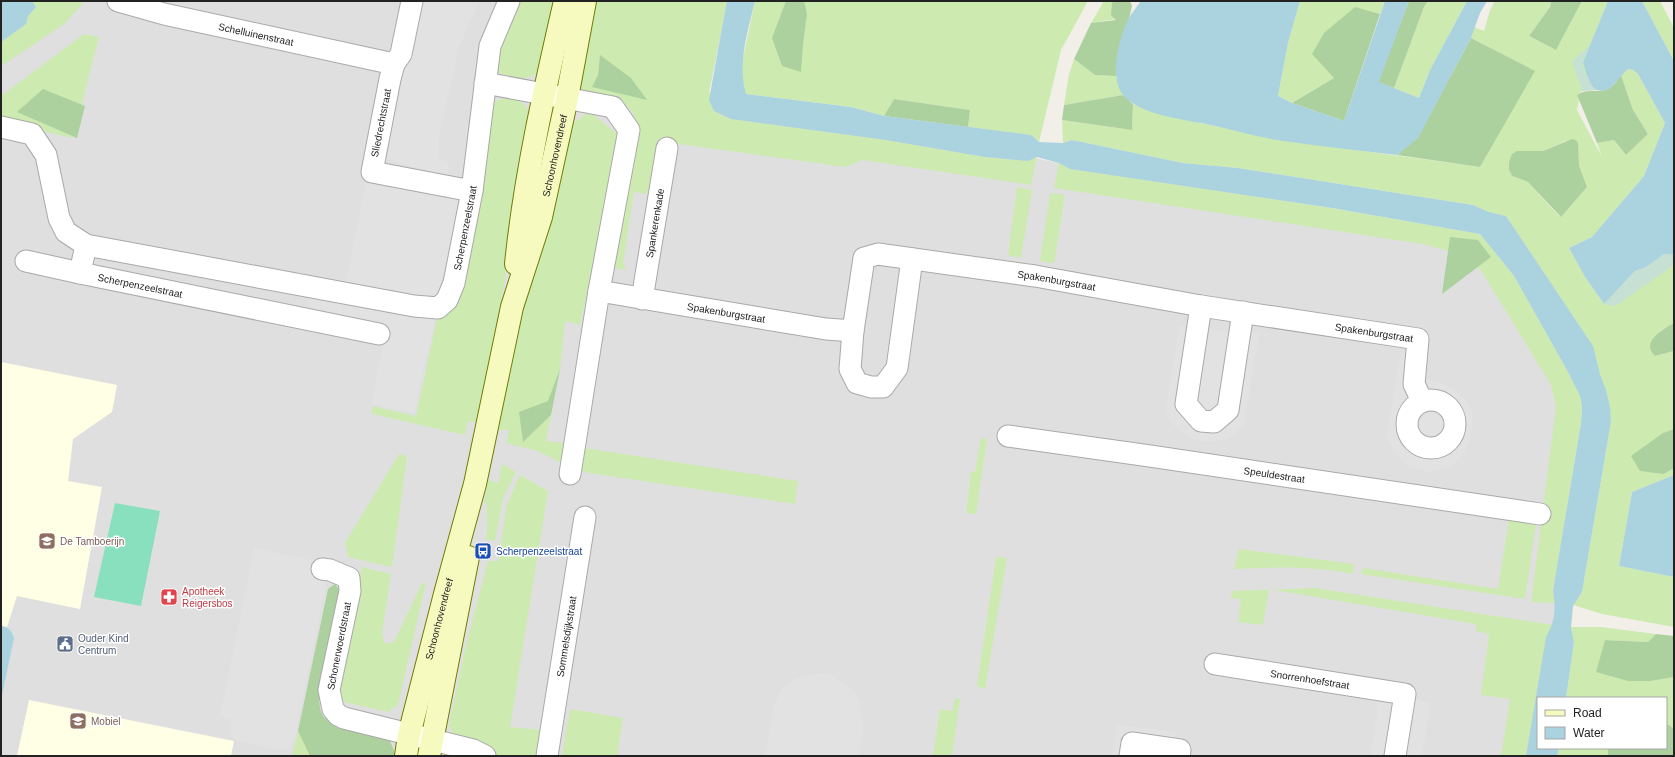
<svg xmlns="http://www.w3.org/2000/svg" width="1675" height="757" font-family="Helvetica,sans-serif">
<rect width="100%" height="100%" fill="#f2efe9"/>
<polygon fill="#e0dfdf" points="1,1 729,1 709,92 1059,163 1480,234 1568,372 1580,396 1553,625 1538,698 1530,756 1,756"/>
<g fill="#ffffe5">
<polygon points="1,362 117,385 112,412 73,439 68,481 102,487 80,609 17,596 7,627 1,626"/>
<polygon points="29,700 234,741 231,756 17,756"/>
</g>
<g fill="#cdebb0" fill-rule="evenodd">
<polygon points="32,1 85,1 64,24 1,66 1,42 26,24 28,16 36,7"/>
<path d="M515,1H558L542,72C518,82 517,81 493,70Z"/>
<polygon points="590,1 727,1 709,92 721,115 731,119 886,140 985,157 1028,161 1037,157 1031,185 863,160 845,167 657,141 649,194 634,192 623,263 626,270 610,267 638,127 633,113 625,104 588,99 576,81"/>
<polygon points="755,1 1088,1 1061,50 1039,142 1030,135 968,127 970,110 894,99 884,116 851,107 746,94 742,79 742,63"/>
<polygon points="1104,1 1114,1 1112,3 1116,19 1091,23"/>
<polygon points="1300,1 1385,1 1380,14 1355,8 1334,78 1292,103 1278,96 1288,43"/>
<polygon points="1428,1 1467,1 1430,70 1419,98 1394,88 1424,7"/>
<path d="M1495,1H1551L1550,7L1529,36L1556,50L1582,1H1608L1583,62L1590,84L1577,95L1579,100L1577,110L1602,157L1597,143L1614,140L1626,155L1648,134L1633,110L1621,75L1628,69L1633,70L1638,74L1665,123L1644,176L1592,237L1569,248L1585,277L1604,304L1674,255V323L1660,331L1655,356L1674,351V429L1663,433L1664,474L1674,468V475L1632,492L1619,566L1674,577V627L1602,614L1573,605L1582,592L1611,422C1610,405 1606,390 1600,374L1506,216L1489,212L1473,205L1238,168L1183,163L1072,140L1063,143L1062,120L1132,130L1133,104L1168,116L1276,139L1480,167L1534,71L1471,38L1474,27L1484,31L1490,10ZM1566,141L1578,143V166L1587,187L1560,217L1528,182L1512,176L1509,170V162L1517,151H1543Z"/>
<polygon points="1642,1 1660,1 1674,28 1674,61"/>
<polygon points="84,34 99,37 73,138 1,122 1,96"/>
<polygon points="1074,59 1095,75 1116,76 1123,95 1064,105 1069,74"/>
<polygon points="511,97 524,104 534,119 479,423 468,421 465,435 372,414 372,406 416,416 438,313 487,116 495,101"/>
<polygon points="589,111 621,137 580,325 565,321 560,369 546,441 572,444 569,467 538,451 506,443 509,430 498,430 513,355 567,129"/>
<polygon points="1059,163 1070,169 1332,208 1480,234 1514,276 1568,372 1580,396 1582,406 1581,423 1553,590 1555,603 1531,602 1556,407 1551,385 1482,272 1468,258 1448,251 1423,244 1054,188"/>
<polygon points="1017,187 1032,190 1021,258 1008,255"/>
<polygon points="1050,193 1065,195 1054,263 1040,261"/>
<polygon points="981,438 987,439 976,514 966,513 971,471 975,472"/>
<polygon points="578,447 798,481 795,504 589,473 574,469"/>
<polygon points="399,454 407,456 392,567 348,557 345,543"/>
<polygon points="502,464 516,472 503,498 495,541 485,539 487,531 487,504 484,502 488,480 498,483"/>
<polygon points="520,475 548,491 510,727 541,730 540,756 497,756 487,746 456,738 449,726 466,645 488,561 498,561 507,504"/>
<polygon points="1509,519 1536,524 1525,599 1361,574 1363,568 1498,589"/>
<path d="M1239,549L1354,564L1353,574C1313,566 1274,567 1234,569Z"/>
<polygon points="996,557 1007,558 985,689 977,686"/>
<polygon points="362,567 391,574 382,633 385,644 394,642 422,583 426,583 398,705 388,712 340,701 336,687"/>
<polygon points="1315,588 1553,625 1546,637 1526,756 1501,756 1510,699 1481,695 1489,634 1476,631 1476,624 1269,589 1263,625 1238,622 1241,599 1231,598 1232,591"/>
<polygon points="1571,627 1601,627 1656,634 1648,642 1605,640 1651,681 1674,677 1674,729 1669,725 1666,724 1666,698 1566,698 1574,642"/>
<polygon points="955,698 960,699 952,756 933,756 940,709 952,711"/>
<polygon points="570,709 623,718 617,756 562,756"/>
<polygon points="298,731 310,756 292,756"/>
<polygon points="1559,748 1608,748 1608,756 1557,756"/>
</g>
<g fill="#add19e">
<polygon points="786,1 804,1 807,14 803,44 801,72 782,66 772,38"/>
<polygon points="1114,1 1130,1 1132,6 1116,76 1095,75 1074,59 1091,23 1116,20 1111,15 1112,3"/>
<polygon points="1409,1 1428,1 1424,7 1394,88 1378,82"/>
<polygon points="1551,1 1582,1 1556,50 1529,36 1550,7"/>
<polygon points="1355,7 1380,14 1344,121 1292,103 1334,78 1312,54 1324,33"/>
<polygon points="1471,38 1535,71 1480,167 1397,155 1418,137"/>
<polygon points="600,55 631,78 647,100 592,87 598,75"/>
<path d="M1621,75L1633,110L1648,134L1626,155L1614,140L1597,143L1577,95C1587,87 1601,95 1611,87C1615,84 1618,79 1621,75Z"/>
<polygon points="43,89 85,106 77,138 17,112"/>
<polygon points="1123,95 1133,104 1132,130 1062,120 1064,105"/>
<polygon points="894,99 970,110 968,127 884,116"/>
<polygon points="1572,139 1576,140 1578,143 1579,166 1587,187 1561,217 1528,182 1512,176 1509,170 1509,162 1512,154 1517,151 1543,151"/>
<polygon points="1450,237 1478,240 1491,257 1442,294"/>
<path d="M1674,323V351L1655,356C1640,342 1663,329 1674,323Z"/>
<polygon points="560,369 551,415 523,442 519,412 548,401"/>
<polygon points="1674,429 1674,468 1664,474 1640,471 1631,456 1663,433"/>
<path d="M335,584L340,591L320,685C319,694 318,707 323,716C330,726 376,734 389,738L396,756H310L298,731L328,589Z"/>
<polygon points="1656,634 1674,636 1674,677 1651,681 1628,681 1596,672 1605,640 1648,642"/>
<polygon points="1666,724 1669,725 1674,729 1674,756 1608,756 1608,748 1666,748"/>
</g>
<g fill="#c6e0d4">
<path d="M1589,46C1588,50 1584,57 1583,61C1582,73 1591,87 1601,90L1582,91L1572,61Z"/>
<polygon points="1664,254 1674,255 1674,265 1615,306 1604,304 1635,271"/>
</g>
<polygon fill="#88e0be" points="115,503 160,511 141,606 94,597"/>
<g fill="#e2e2e2">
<polygon points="423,1 479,1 459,48 439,138 439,158 449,163 447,176 386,159 399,81 416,40"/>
<polygon points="366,181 460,194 457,236 448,281 436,299 346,283"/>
<polygon points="310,293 435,319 414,413 371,404 387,327 306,313"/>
<polygon points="1179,326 1259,334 1244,424 1229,439 1203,442 1188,437 1170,422 1166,410"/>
<polygon points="1401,352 1426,358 1423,378 1443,384 1458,393 1467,401 1473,414 1471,436 1463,456 1450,467 1428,472 1407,466 1393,450 1386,436"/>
<polygon points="254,548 330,564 294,741 289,748 281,750 237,741 232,737 230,732 232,720 220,717"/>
<polygon points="818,673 831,674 851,688 859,699 863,727 859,756 765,756 773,706 782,689 794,679"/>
<polygon points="1380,696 1431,702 1422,756 1370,756"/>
<polygon points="1117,725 1176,732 1172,756 1112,756"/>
</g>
<g fill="#aad3df">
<polygon points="1,1 32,1 36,7 28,16 26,24 1,42"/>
<path d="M727,1H755C748,31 737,64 746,94L851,107L884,116L1031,135L1039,142L1063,143L1072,140L1183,163L1238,168L1473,205L1489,212L1506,216L1593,346L1600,374L1606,390L1610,407L1611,422L1582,592L1573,606L1571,627L1574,642L1566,698H1538V748H1559L1557,756H1526L1546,637C1555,621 1556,609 1553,591L1581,423L1582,406L1580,396L1568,372L1514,276L1480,234L1332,208L1070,169L1059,163L1037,157L1028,161L985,157L886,140L731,119L714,111L709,100Z"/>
<path d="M1141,1H1300L1288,43L1278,96L1292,103L1344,121L1385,1H1409L1379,82L1419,98L1430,70L1467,1H1487L1480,13L1471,38L1418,138L1397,155C1357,150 1317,146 1277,140C1253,136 1230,129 1206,124C1181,119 1142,115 1124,96C1108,79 1119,37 1129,18C1132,12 1137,7 1141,1Z"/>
<path d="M1608,1H1642L1674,61V255L1664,254L1646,267L1635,271L1604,304L1585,277L1569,248L1592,237L1644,176L1665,123L1638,74L1633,70L1628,69C1622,74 1616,83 1610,88C1592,99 1586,74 1583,62Z"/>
<polygon points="1674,475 1674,577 1619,566 1632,492"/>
<path d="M1,626C9,627 11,630 14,638L1,700Z"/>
</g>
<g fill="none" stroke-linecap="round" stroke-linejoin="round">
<g stroke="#a9a9a9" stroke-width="23">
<g id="street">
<path id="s1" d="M118,1L164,14L394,64"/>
<polyline points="412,1 401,54 394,64 390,79 372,172 472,191"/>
<path id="s2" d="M485,83L613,107L629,130L599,291L826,329L853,331L864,258L878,254L1035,276L1201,306L1418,339L1414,384L1422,401"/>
<path id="s3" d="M1,127L32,134L46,155L59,218L66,232L86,245L414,306L438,308L447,300L454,283L472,191L490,46L509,1"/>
<path id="s4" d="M86,245L80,273L379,334"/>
<polyline points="26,261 80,273"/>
<path id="s5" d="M642,299L667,148"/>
<polyline points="1201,306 1186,404 1201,421 1214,422 1228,410 1243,312"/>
<polyline points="853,331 850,369 857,383 871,387 883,387 897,368 912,259"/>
<circle cx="1431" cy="424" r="24"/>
<path id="s6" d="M1008,436L1150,456L1540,514"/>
<polyline points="570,474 599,291"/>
<polyline points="322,569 330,570 349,578 350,591 329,690 333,709 338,715 344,718 473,750 485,756"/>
<path id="s7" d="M1215,664L1405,694L1395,756"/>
<path id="s8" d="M547,756L585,517"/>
<polyline points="1130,756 1132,743 1180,750 1179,756"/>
</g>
</g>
<g stroke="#707d05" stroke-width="24">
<g id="secondary">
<path d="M516,264C525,175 545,88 565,1"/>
<path id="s9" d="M406,756L409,735L445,594L475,484L512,307L541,217L567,98L585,1"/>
<polyline points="429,756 468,557"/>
</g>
</g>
<use href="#street" stroke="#fff" stroke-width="21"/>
<use href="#secondary" stroke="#f7fabf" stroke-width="22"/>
</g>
<defs>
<g id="school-square" transform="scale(0.9)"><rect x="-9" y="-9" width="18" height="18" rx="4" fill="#8d6e63" stroke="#fff"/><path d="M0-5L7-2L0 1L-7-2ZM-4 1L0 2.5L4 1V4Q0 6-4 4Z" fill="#fff"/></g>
<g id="bus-square" transform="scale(0.9)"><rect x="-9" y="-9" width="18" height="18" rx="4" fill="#1a4fb4" stroke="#fff"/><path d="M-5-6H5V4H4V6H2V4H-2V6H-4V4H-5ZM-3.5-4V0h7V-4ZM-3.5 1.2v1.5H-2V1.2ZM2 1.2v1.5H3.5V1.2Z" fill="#fff"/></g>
<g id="pharmacy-square" transform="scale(0.9)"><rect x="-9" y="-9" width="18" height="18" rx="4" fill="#e0444e" stroke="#fff"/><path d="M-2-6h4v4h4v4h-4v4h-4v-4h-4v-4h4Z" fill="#fff"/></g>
<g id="civic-square" transform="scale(0.9)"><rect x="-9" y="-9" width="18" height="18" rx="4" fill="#5c6f8a" stroke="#fff"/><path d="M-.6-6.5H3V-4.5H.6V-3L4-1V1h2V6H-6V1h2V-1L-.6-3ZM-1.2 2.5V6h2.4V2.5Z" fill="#fff"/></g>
</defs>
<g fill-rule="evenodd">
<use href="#school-square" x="47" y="541"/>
<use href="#bus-square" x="483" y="551"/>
<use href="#pharmacy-square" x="169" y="597"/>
<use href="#civic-square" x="65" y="644"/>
<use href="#school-square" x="78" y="721"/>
</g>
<g text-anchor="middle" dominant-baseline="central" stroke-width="3" stroke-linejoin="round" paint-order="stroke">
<g font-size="10" fill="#222" stroke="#fff">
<text stroke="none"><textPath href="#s1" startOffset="142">Schelluinenstraat</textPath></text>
<text transform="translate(381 123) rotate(-79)">Sliedrechtstraat</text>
<text stroke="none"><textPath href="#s9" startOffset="619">Schoonhovendreef</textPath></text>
<text stroke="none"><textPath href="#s5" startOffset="77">Spankerenkade</textPath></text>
<text stroke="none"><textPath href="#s3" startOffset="605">Scherpenzeelstraat</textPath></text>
<text stroke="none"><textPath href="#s2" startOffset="848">Spakenburgstraat</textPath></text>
<text stroke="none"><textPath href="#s4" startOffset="90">Scherpenzeelstraat</textPath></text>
<text stroke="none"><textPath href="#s2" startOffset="451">Spakenburgstraat</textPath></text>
<text stroke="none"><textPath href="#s2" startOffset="1170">Spakenburgstraat</textPath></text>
<text stroke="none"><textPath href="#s6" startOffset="269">Speuldestraat</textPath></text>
<text stroke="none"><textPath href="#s9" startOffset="141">Schoonhovendreef</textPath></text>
<text stroke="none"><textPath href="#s8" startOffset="121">Sommelsdijkstraat</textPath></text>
<text transform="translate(339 646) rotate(-79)">Schonerwoerdstraat</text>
<text stroke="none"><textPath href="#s7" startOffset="96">Snorrenhoefstraat</textPath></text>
</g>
<g font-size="10" fill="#785e54" stroke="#fff" text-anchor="start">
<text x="60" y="541">De Tamboerijn</text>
<text x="91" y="721">Mobiel</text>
</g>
<g font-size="10" fill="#164399" stroke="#fff" text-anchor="start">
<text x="496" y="551">Scherpenzeelstraat</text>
</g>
<g font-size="10" fill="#be3a42" stroke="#fff" text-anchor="start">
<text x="182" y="591">Apotheek<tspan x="182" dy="12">Reigersbos</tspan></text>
</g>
<g font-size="10" fill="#4e5e75" stroke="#fff" text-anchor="start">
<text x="78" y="638">Ouder Kind<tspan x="78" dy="12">Centrum</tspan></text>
</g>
</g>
<rect width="1675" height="757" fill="none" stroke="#222222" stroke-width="4"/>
<rect x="1537" y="697" width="130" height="52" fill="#ffffff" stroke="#a7a7a7"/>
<rect x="1545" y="710" width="20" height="6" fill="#f7fabf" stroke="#a7a7a7"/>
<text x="1573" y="717" font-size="12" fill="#222222">Road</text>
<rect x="1545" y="727" width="20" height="12" fill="#aad3df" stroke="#a7a7a7"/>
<text x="1573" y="737" font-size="12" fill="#222222">Water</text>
</svg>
